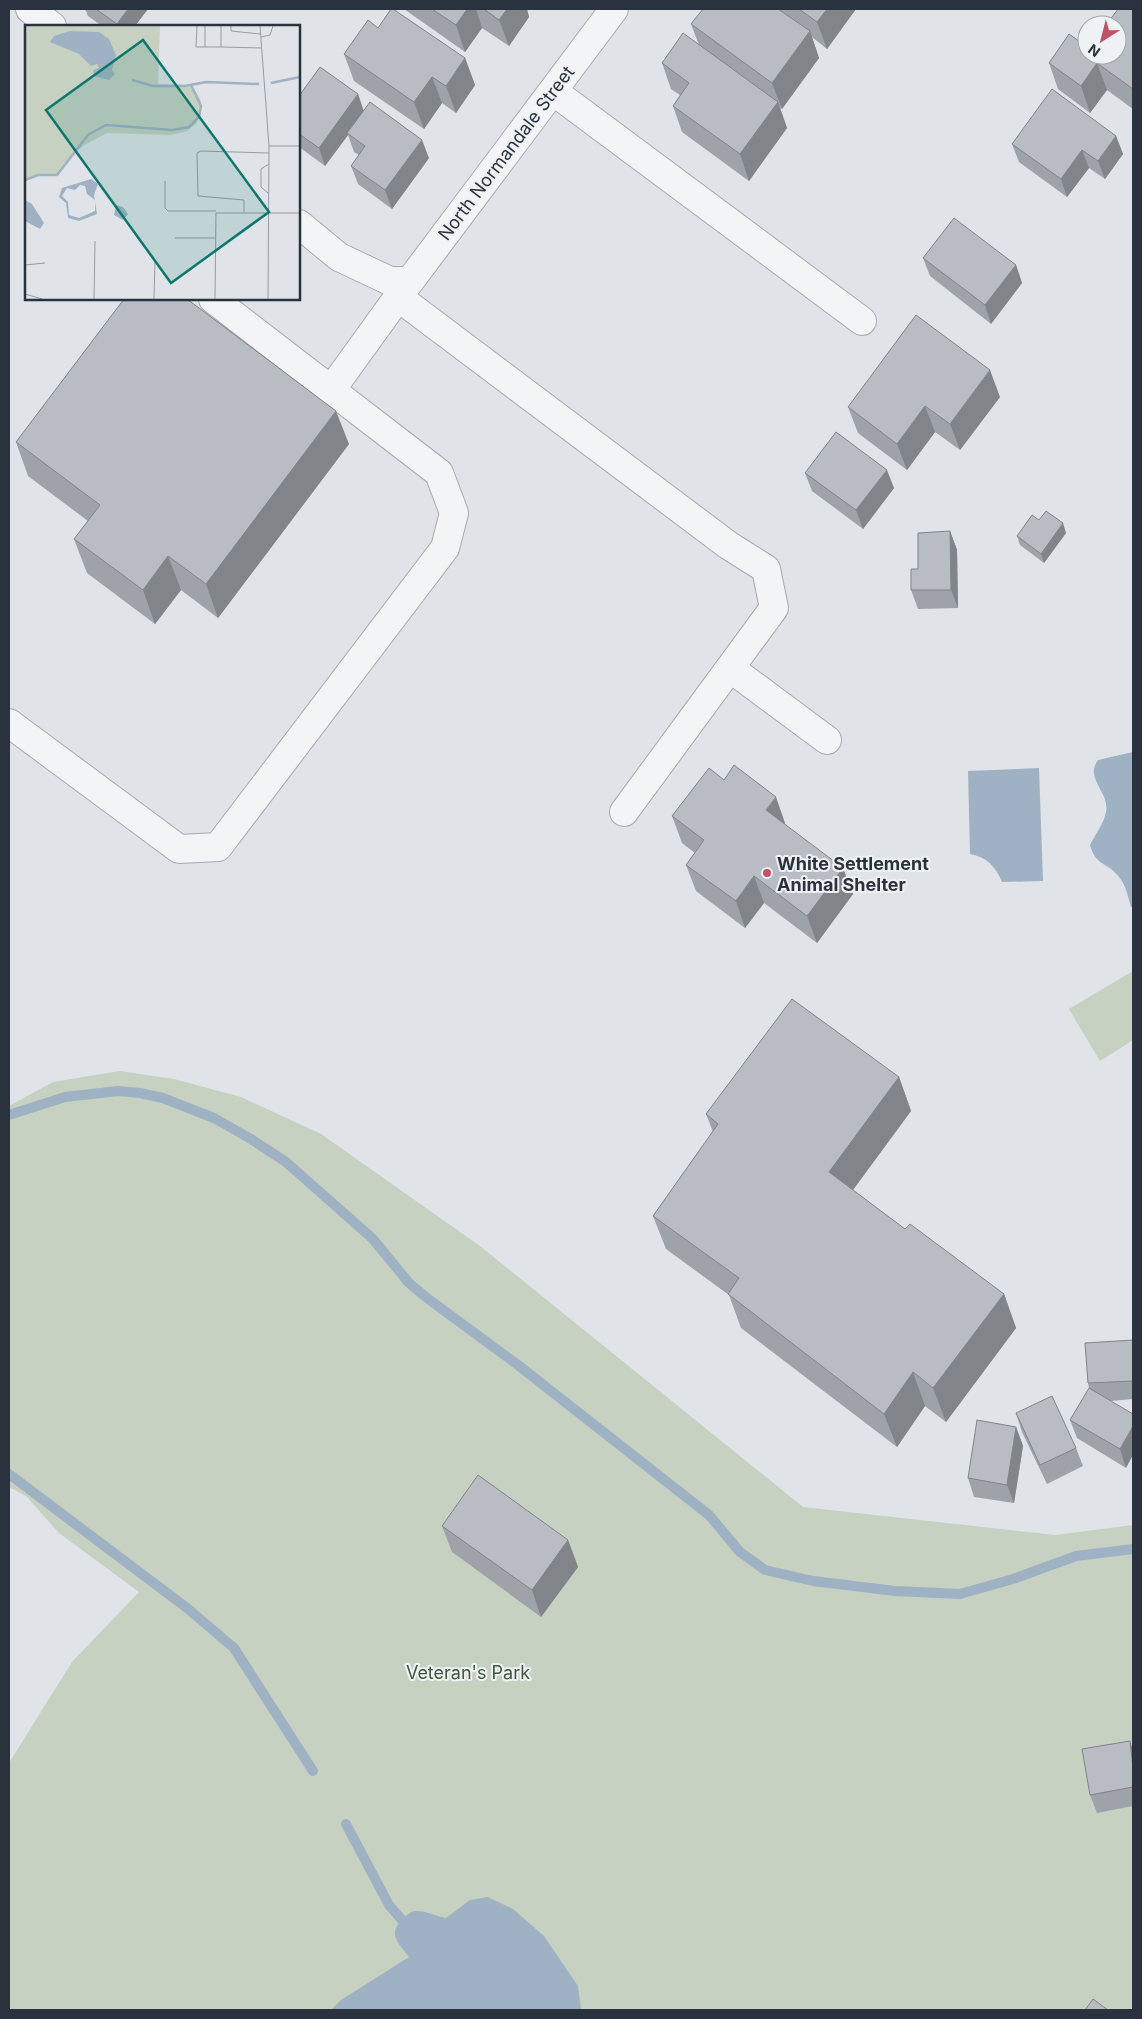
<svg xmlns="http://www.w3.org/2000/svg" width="1142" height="2019" font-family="Inter,sans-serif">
<rect width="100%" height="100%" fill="#e0e3e8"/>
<g fill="#c6d1c2">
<polygon points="1133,971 1133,1040 1100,1061 1069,1009"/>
<polygon points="120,1071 174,1079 241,1097 321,1134 480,1246 803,1507 1055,1535 1133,1525 1133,2010 9,2010 9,1763 72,1662 139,1592 59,1533 26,1496 9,1487 9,1106 53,1082"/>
</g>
<g fill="#9fb2c4">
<path d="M1133,752V907H1131C1128,897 1126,885 1119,877C1107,861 1096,867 1090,845C1095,835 1104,823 1106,812C1110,792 1084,779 1098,760Z"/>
<path d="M1039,768L1043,881L1002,882C995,866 987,857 970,854L968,771Z"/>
<path d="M488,1897L513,1909L544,1936L578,1986L581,2010H331L341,2000L409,1957C399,1943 387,1935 402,1920C406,1916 409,1912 415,1911C424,1910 436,1916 446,1918L470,1900Z"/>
</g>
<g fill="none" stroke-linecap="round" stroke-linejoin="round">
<g stroke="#9fb2c4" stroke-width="10">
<polyline points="9,1115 65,1097 118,1091 140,1093 163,1098 214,1118 251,1139 286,1162 373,1239 409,1283 427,1298 518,1365 709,1515 740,1552 765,1570 813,1581 895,1591 960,1594 1013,1579 1076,1556 1133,1549"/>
<polyline points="9,1474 187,1608 234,1648 313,1771"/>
<polyline points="346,1824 389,1905 402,1920"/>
</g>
<g stroke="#a6aab1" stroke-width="30">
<g id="minor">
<polyline points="30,9 52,26"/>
<polyline points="553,91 862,321"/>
<polyline points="299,224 339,257 390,281 410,281 614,9"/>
<polyline points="398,297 728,545 766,569 774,608 624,812"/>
<polyline points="331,390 409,282"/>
<polyline points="730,668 827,740"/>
<polyline points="9,723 179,849 218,847 445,548 454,513 439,473 213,299"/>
</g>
</g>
<use href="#minor" stroke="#f2f4f6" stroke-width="28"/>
</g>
<g fill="#9ea3a9">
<polygon points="85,9 148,9 135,26 102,26 88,16"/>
<polygon points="404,9 527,9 529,17 509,46 482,28 465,52"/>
<polygon points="703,9 856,9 827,49 812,37 819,58 782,109 780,108 787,128 749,181 682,132 673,106 680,95 671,89 662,63 699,45 691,24"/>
<polygon points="1133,9 1133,109 1107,90 1090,113 1058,89 1049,63 1087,55"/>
<polygon points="378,28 465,58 475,85 456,113 442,103 424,129 354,81 344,54"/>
<polygon points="358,94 364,111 429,158 392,209 358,184 351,166 359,155 354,152 348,135 325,166 299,147 299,96"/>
<polygon points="1116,136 1123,154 1105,179 1089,168 1067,197 1019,162 1012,144"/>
<polygon points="923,258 1016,265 1022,283 991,324 930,276"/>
<polygon points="1000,397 960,450 935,432 907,470 858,433 848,407"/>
<polygon points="16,442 349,444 218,618 181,590 155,624 87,573 74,539 88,521 28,476"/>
<polygon points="805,473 894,488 863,529 812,491"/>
<polygon points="1039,520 1066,533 1044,563 1020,545 1017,536"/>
<polygon points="950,531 957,550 958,608 918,609 911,590 918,569"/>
<polygon points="724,780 785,823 785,824 853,894 817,943 764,903 745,928 696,891 686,865 695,853 682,843 672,816"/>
<polygon points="899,1077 911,1111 853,1190 905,1229 1004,1294 1016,1328 946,1422 925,1406 897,1447 741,1328 729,1295 666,1249 653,1216 713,1132 706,1114"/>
<polygon points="1133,1340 1133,1399 1111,1401 1126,1468 1077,1438 1070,1420 1089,1388 1088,1383"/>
<polygon points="1016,1413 1076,1448 1083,1466 1047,1484 1022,1432"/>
<polygon points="1016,1427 1023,1446 1014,1503 974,1497 968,1478"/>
<polygon points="442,1526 568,1540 578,1567 541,1617 452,1552"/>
<polygon points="1130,1741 1133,1751 1133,1806 1097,1813 1090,1795"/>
</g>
<g fill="#818489">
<polygon points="128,9 148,9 135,26 118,26 117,24"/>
<polygon points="467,9 476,9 482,28 465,52 456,25"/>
<polygon points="507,9 527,9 529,17 509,46 499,20"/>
<polygon points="827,9 856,9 827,49 817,22"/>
<polygon points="810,31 819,58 782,109 772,83"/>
<polygon points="465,58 475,85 456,113 446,86"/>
<polygon points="1097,63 1107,90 1090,113 1081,86"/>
<polygon points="432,77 442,103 424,129 414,102"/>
<polygon points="358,94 364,113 347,133 348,135 325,166 319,148"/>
<polygon points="778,102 787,128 749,181 740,154"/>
<polygon points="1116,136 1123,154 1105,179 1098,161"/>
<polygon points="422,140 429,158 392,209 385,190"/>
<polygon points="1082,150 1089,168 1067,197 1061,179"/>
<polygon points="1016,265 1022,283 991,324 985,305"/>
<polygon points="990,370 1000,397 960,450 950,424"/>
<polygon points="925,406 935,432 907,470 897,444"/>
<polygon points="336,411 349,444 218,618 206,584"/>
<polygon points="887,470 894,488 863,529 856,510"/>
<polygon points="1063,523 1066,533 1044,563 1041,554"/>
<polygon points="950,531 957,550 958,608 951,590"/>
<polygon points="168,556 181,590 155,624 143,590"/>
<polygon points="776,797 785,823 776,837 766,810"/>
<polygon points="843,868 853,894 817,943 807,916"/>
<polygon points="754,876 764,903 745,928 736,901"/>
<polygon points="899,1077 911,1111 841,1206 829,1172"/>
<polygon points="1004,1294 1016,1328 946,1422 933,1388"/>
<polygon points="913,1372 925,1406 897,1447 884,1414"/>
<polygon points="1133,1426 1133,1455 1126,1468 1120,1449"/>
<polygon points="1016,1427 1023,1446 1014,1503 1007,1485"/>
<polygon points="568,1540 578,1567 541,1617 532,1590"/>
<polygon points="1130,1741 1133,1751 1133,1768"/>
</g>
<g fill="#b8bdc4" stroke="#818489">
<polygon points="96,9 128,9 117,24"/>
<polygon points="391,9 393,9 465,58 446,86 432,77 414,102 344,54 368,20 378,28"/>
<polygon points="432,9 467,9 456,25"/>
<polygon points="484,9 507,9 499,20"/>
<polygon points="703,9 778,9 810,31 772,83 691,24"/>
<polygon points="799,9 827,9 817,22"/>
<polygon points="1118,9 1133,9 1133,89 1097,63 1081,86 1049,63 1069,34 1087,47 1087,55 1117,55 1117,25 1106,25"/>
<polygon points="683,33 778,102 740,154 673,106 689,83 662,63"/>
<polygon points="320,67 358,94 319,148 299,134 299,96"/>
<polygon points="1052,89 1116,136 1098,161 1082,150 1061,179 1012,144"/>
<polygon points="370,102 422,140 385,190 351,166 365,146 347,133"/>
<polygon points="954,218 1016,265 985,305 923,258"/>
<polygon points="124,299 187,299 336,411 206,584 168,556 143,590 74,539 100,505 16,442"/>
<polygon points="916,315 990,370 950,424 925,406 897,444 848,407"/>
<polygon points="836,432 887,470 856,510 805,473"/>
<polygon points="1046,511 1063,523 1041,554 1017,536 1032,515 1039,520"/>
<polygon points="950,531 951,590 911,590 911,569 918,569 918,533"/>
<polygon points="734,765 776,797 766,810 843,868 807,916 754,876 736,901 686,865 704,840 672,816 709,768 724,780"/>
<polygon points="792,999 899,1077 829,1172 905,1229 910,1224 1004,1294 933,1388 913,1372 884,1414 728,1294 739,1278 653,1216 718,1124 706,1114"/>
<polygon points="1133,1340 1133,1381 1088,1383 1085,1343"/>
<polygon points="1089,1388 1133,1414 1133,1426 1120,1449 1070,1420"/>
<polygon points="1052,1396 1076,1448 1040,1465 1016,1413"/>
<polygon points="977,1420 1016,1427 1007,1485 968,1478"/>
<polygon points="478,1475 568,1540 532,1590 442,1526"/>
<polygon points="1130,1741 1133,1768 1133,1787 1090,1795 1082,1749"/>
<polygon points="1093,1999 1108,2010 1085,2010"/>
</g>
<circle fill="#c05267" stroke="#eff2f5" stroke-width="2" cx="767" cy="873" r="5"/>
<g text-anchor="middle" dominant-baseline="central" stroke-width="4" stroke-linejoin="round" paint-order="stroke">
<g font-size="18" fill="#2a323d" stroke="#eff2f5">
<text transform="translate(506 153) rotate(-53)">North Normandale Street</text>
</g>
<g font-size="18" font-weight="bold" fill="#2a323d" stroke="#eff2f5" text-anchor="start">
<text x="777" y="863">White Settlement<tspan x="777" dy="21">Animal Shelter</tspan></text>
</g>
<g font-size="18" fill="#405739" stroke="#eff2f5">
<text x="468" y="1672">Veteran's Park</text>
</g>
</g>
<g transform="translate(25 25)">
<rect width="275" height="275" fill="#e0e3e8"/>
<path d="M0,1H135L133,59L167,60L176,76L172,98L162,106L146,110L82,108L58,121L42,136L33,151L13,150L0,156Z" fill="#c6d1c2"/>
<path d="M45,6L74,7L84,14L91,30L87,45L90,49L84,55L69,51L68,45L74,43L72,39L66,41L54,29L25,17L29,11ZM66,154L73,159L69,170L72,189L54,196L43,193L41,178L34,172L37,163ZM55,160L60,161L62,169L70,175V186L54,193L44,190L43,177L37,171L42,163L50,165ZM0,175L7,179L19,198L15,204L0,196ZM91,180L98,182L103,189L98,195L89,190Z" fill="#9fb2c4" fill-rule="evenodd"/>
<path fill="none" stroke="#9fb2c4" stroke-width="2.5" d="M107,55L128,61H160L181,57L234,59M246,58L275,52M0,155L13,150H32L63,110L81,100L147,105L164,102L174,92L176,81L166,60"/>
<path fill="none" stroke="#979ca4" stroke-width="1" d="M172,1L171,22H196V1M206,1V6L235,9M235,1L244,121L243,274M236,12L245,10L248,1M180,22V1M196,22L237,23M244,121H275M140,156V183L143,186H191M243,168L236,162V144L244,139M219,187V175L173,171L172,128L176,126L244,128M150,213H191M0,240L20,238M0,269L17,274M69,274L70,216M129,274L130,236M190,274L191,188H275"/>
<path fill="#0f766e" fill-opacity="0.15" stroke="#0f766e" stroke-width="2.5" d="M118,15L244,187L146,258L21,85Z"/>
<rect width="275" height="275" fill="none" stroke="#2a323d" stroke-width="2.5"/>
</g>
<rect width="1142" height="2019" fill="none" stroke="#2a323d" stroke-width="20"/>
<g transform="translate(1102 40) rotate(216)"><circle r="24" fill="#eff2f5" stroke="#a0a5ab"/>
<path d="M0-4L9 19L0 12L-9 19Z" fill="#c05267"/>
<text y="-8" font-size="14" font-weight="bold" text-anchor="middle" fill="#2a323d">N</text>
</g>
</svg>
